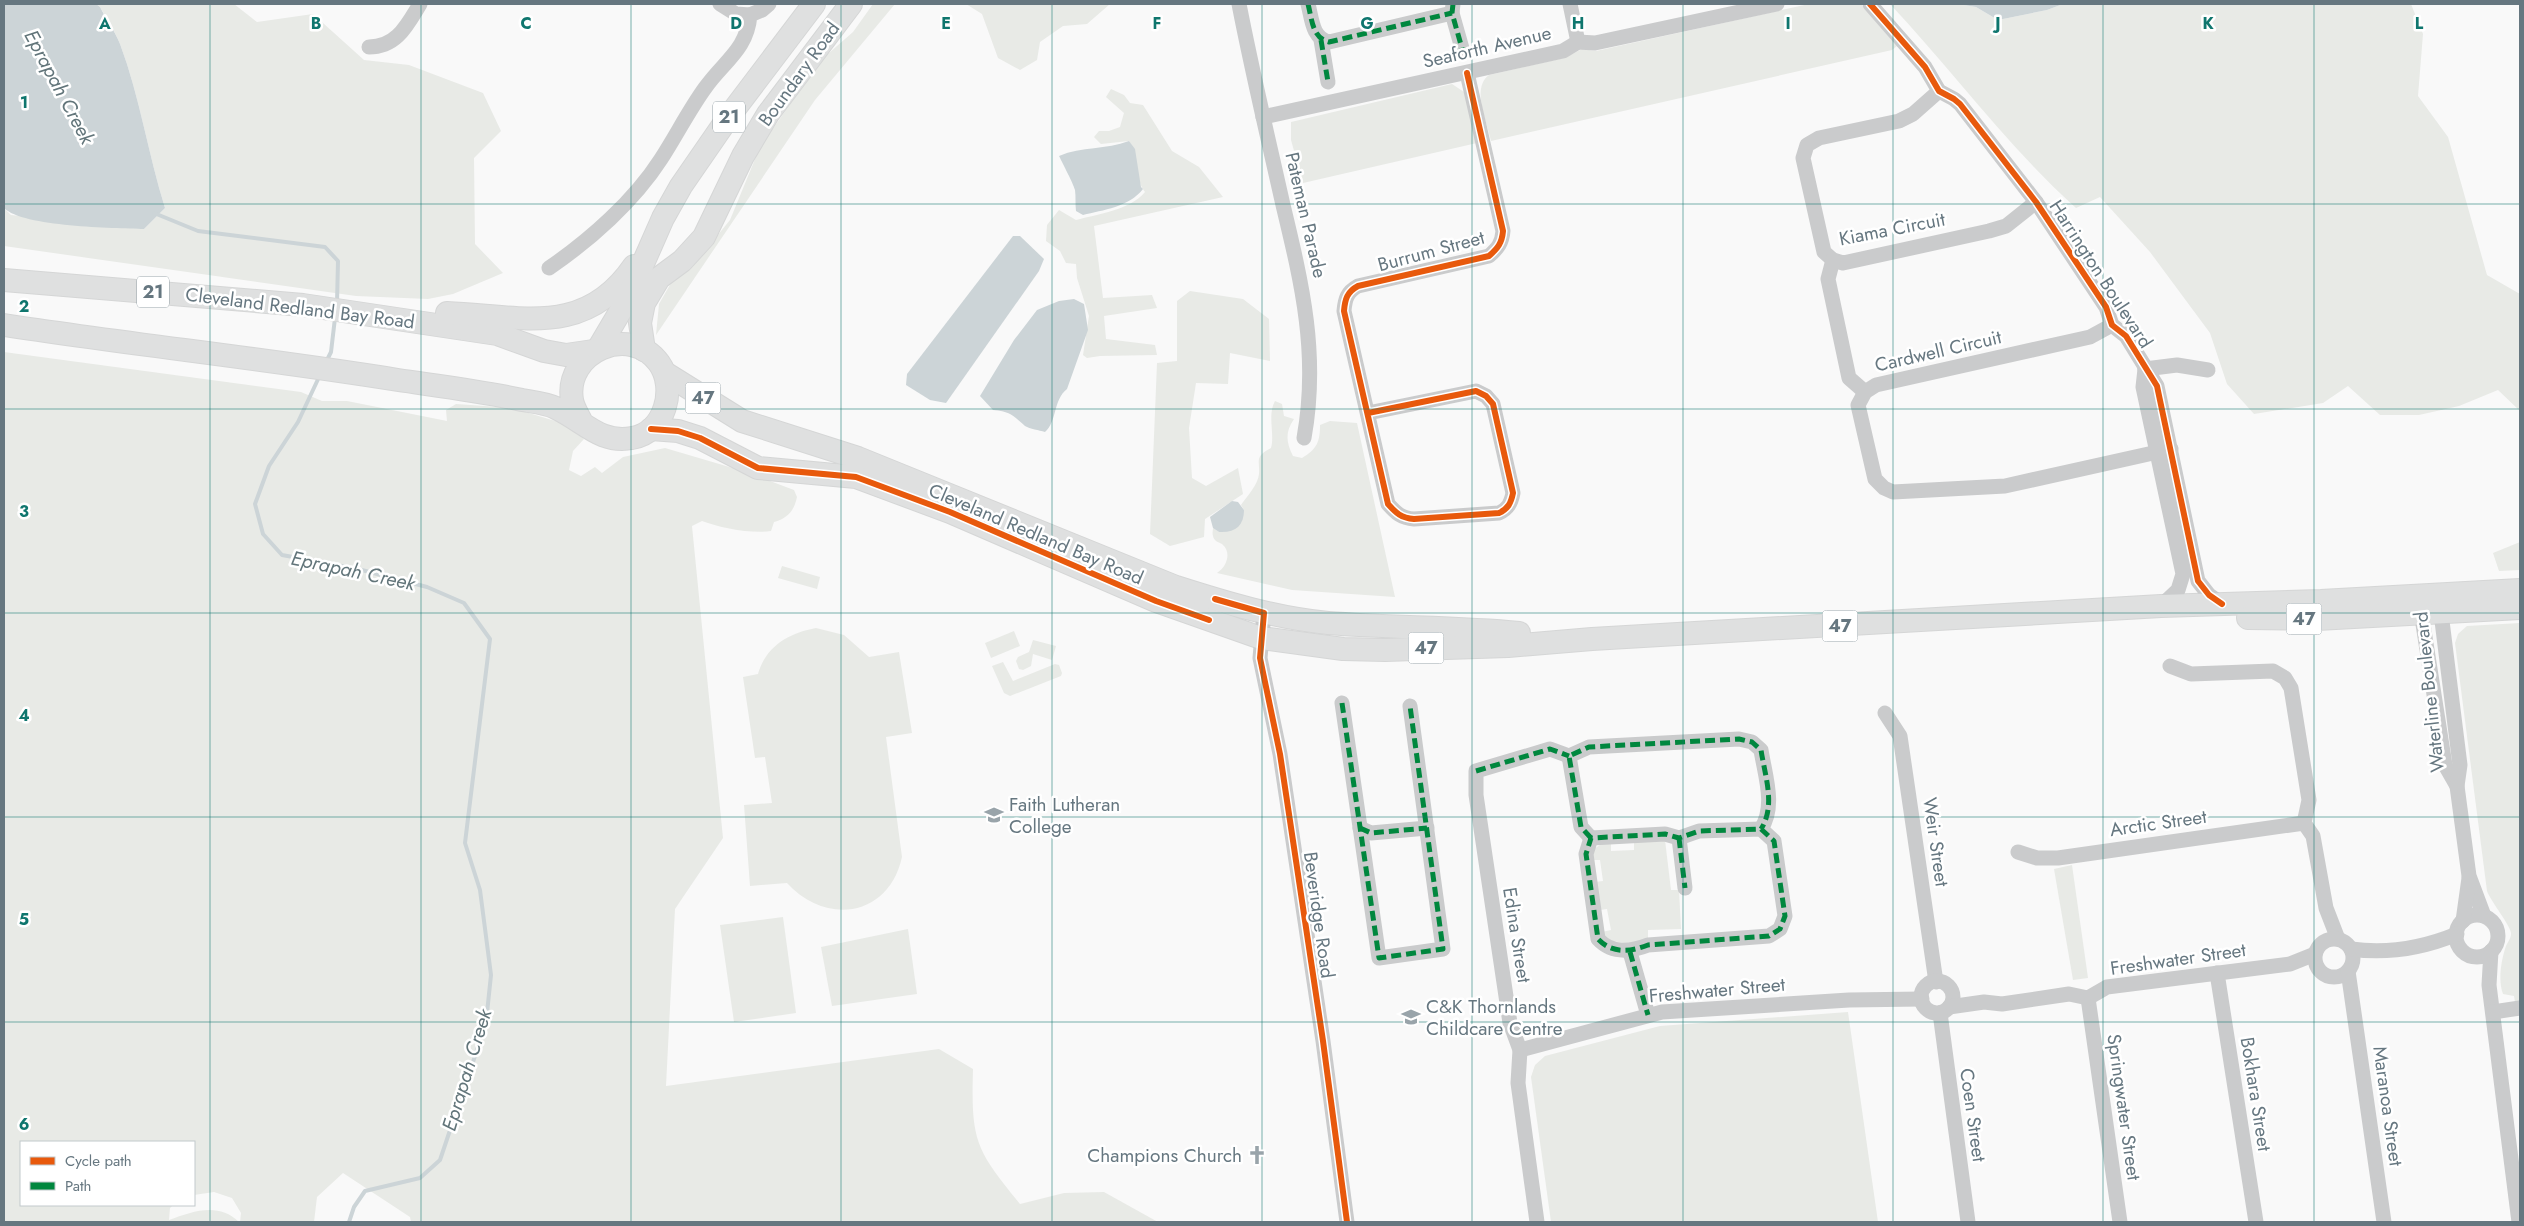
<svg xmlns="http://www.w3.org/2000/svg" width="2524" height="1226" font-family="Jost,sans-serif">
<rect width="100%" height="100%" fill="#f9f9f9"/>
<g fill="#e8eae6">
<path d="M96,4H234L257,22L313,14L364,60L409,65L483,93L501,131L474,158L475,244L503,273L453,294L428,299L356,296L4,246V208L11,215L144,229L165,208C148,154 140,97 120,44C115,31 107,19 100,7Z"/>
<polygon points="873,4 895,4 815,100 656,335 659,304 671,283 704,252 730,220 760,147 821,60 853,32"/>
<polygon points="966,4 1110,4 1087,24 1063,26 1040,42 1037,60 1020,70 998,58 982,14"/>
<path d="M1809,4H1861L1897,46L1892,50L1491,141C1487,122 1471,88 1489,75L1564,58L1582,49L1596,51Z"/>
<path d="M1890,4H1958L1976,7L1998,20L2047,10L2063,4H2411L2423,34L2418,96L2448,137L2487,275L2520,294V411L2498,390L2459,406L2419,415H2380L2348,386L2323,403L2254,414L2227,384L2210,333L2150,252L2100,197L2076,208C2008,147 1953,71 1890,4Z"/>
<polygon points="1452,84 1467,94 1477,143 1303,183 1291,140 1291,122"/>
<path d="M1111,89L1124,95L1130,103L1143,105L1172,151L1199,167L1223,197L1094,226L1103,298L1152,295L1157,308L1104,316L1106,339L1155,345L1157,355L1100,356L1087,358L1083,355L1089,316L1077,278L1076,264L1066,263L1060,251L1046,241L1047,225L1059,210L1076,220C1098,214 1130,210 1145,192C1134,178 1140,156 1129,141L1101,144L1094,137L1099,131H1109L1120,127L1124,113L1106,97Z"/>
<polygon points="1190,291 1243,299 1269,319 1270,361 1230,353 1228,384 1196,383 1189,428 1192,478 1206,486 1238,468 1243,494 1205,519 1204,537 1170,546 1150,534 1157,363 1177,361 1177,301"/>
<path d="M4,352L301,392L322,401H347L447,421L446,410L456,404L512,408L562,423L584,439L573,451L569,470L581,476L595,467L602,473L623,457L665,448L743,471L794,490L797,497C794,511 788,518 774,522L771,531C752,534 720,528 702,521L692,526L723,838L675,909L666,1086L939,1049L973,1069C971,1141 975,1149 1020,1204L1064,1193L1104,1192L1158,1222H411L410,1217L343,1173L317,1197L314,1222H240L241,1213L232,1198L214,1192L194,1195V1142H21V1205H173L170,1208L169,1220C193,1211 219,1202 239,1222H4Z"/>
<path d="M1275,401L1282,404L1284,416L1294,419C1285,432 1286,442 1293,456L1302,458C1317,449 1320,442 1320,425L1330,421L1357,423L1395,597L1292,590L1217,573C1227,567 1232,552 1222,544C1218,542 1214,541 1213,536C1212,534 1213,530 1213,528L1219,532L1244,510L1241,505C1247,496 1258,485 1259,474C1260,460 1254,457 1271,448C1275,434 1267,415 1275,401Z"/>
<polygon points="2520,542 2520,570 2499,571 2493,553"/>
<polygon points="782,566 820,577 817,589 778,578"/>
<path d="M2520,623V1002H2515L2514,996L2503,994C2498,981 2501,962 2505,949C2506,944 2511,939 2511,934C2512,927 2491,902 2487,891L2455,643L2458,634L2467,626Z"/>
<path d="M816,628L844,635L869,657L899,652L912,733L886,737L902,857C889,917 826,926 787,883L750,886L744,805L772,803L765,757L755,758L743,677L758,674C766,646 789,633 816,628Z"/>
<polygon points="1014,631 1020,646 991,658 985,643"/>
<polygon points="1033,640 1056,646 1052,660 1033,654 1031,666 1023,670 1019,669 1016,661 1018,657 1029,652"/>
<polygon points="1003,662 1013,681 1055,664 1059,665 1062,673 1061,676 1010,696 1004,693 992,666"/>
<polygon points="1665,840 1671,890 1679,890 1681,929 1648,930 1648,939 1633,945 1608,940 1602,932 1611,930 1607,909 1600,910 1600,900 1595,882 1603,881 1600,860 1592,860 1594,849 1603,843 1611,843 1611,851 1634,850 1634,841"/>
<polygon points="2072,865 2088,978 2073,980 2054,869"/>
<polygon points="783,917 796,1013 734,1022 720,925"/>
<polygon points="908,929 917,994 832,1006 821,947"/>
<polygon points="1848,1012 1878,1222 1551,1222 1531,1077 1535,1065 1545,1056 1660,1026"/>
</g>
<g fill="#ccd4d7">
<path d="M4,4H96L100,7C106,19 115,31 120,44C140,97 148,154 165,208L144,229C114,228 23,227 4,208Z"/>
<polygon points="1958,4 2063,4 2047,10 1998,20 1976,7"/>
<path d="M1129,141L1135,149L1141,187L1143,189C1129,207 1103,210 1083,215L1076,211C1075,204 1076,197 1075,190C1073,183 1063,164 1059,156C1082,146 1106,150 1129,141Z"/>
<polygon points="1013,236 1020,236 1044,259 1039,271 946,403 930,400 906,385 907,374"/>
<path d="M1074,299L1084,304L1088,330L1067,389C1053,400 1057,422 1045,432C1039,430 1030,429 1025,426C1012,415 1012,412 993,410L980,396L1014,340L1037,310L1059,301Z"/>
<path d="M1232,501L1238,502L1244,510C1244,526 1235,533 1219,532L1213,528L1210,517Z"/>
</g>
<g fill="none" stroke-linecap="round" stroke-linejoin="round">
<g stroke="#ccd4d7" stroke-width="4">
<polyline points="154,213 198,231 325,247 338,261 337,303"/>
<polyline points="326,362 331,352 335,318"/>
<polyline points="320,375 298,422 269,466 255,504 263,534 282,555 358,569 427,587 464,603 490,639 465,843 480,890 491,975 487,1013 478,1047 440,1160 420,1178 365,1191 354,1207 349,1222"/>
</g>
<g stroke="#d5d6d6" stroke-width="24">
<g id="highway">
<polyline points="4,280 303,305 497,334 544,351 566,355 593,351"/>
<path d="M447,313C521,316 585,338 634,266"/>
<path d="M4,325C135,345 267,359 398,380C439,386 481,391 522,400C533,402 546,403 556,408C584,421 600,444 632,438C665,433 677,388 659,363C630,323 564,352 572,400C573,407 578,415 581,421"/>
<polyline points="598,349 627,300 663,218 681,186 730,115 814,4"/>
<polyline points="644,350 640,323 644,303 659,278 682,261 704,237 743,156 768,114 851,4"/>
<path d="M665,373L742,421L858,458L1176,587C1226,603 1276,618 1328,623C1392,628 1456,627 1519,633"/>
<polyline points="651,429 678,431 700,438 758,468 856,477 950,512 1156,601 1261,638 1343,649 1385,650 1508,646 1592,639 2161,606 2321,601 2520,590"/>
<polyline points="2248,618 2317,619 2520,608"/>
</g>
</g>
<g stroke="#cacbcc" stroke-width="15">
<polyline points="720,4 736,14 750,15"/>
<path d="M1239,4C1252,71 1268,138 1283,205C1302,284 1319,355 1304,438"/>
<path d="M1308,4C1312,19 1312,38 1329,42L1452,13"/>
<polyline points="1453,4 1452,13 1463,52"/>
<polyline points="1570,4 1578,42"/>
<polyline points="1870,4 1925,67 1939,91 1954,99 1960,104 2036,202 2106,307 2112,325 2126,336 2157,386 2198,581 2209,595 2222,604"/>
<polyline points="1321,40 1328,82"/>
<path d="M369,47C397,47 407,25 420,4"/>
<polyline points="1939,91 1913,114 1899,121 1819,138 1807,145 1803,158 1824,252 1833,260 1843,263 1989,231 2006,226 2036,202"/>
<polyline points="1263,117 1563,51 1578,42 1595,43 1777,4"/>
<polyline points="1833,260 1828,279 1849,378 1865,392"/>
<path d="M549,268C590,240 634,201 661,159C676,136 689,110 705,88C724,61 747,50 750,15L762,10L769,4"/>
<polyline points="2112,325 2090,337 1876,385 1865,392 1858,405 1875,479 1884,488 1893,492 2005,486 2171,449"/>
<polyline points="2145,369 2143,387 2183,574 2178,590 2161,606"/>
<polyline points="2145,369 2177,365 2208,370"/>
<path d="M1368,413L1476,391L1486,396L1493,404L1513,493C1511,503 1508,509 1499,513L1414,519C1401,518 1396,513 1388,504L1344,311C1345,299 1347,292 1358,286L1489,256C1498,248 1502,243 1503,231L1467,73"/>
<polyline points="2420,605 2445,765 2457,786"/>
<polyline points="2440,605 2460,765 2457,786 2469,876 2484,916"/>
<polyline points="1264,613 1260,658 1280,754 1323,1041 1347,1222"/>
<polyline points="2170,666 2191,674 2273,671 2285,678 2291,688 2309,800 2304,823 2313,836 2326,908 2338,939"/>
<polyline points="1342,703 1379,958 1443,949 1410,706"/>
<polyline points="1885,713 1900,736 1936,982"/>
<polyline points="1360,828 1371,833 1427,828"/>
<path d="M1761,829L1774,841L1785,916L1780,929L1769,936L1648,945C1630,952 1612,954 1598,939L1586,854L1591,838L1665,834L1679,838L1699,831Z"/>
<path d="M1591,838L1581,827L1569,756L1589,747L1739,739L1752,742L1761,750C1765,776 1776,806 1761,829"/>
<polyline points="1679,838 1685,888"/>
<polyline points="2018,852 2037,858 2058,858 2304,823"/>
<circle cx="2477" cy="936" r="21"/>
<polyline points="2463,921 2469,878"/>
<circle cx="2334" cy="958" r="19"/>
<path d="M2351,949C2387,954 2423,948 2457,934"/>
<polyline points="2491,951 2489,985 2519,1222"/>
<polyline points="1630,952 1648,1015"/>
<polyline points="2348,971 2384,1222"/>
<polyline points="2217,973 2256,1222"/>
<circle cx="1937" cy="997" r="16"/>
<polyline points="2088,998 2120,1222"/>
<polyline points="1949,1007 1984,1002 2002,1004 2069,994 2088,998 2107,987 2290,964 2315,954"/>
<polyline points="2493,1012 2520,1008"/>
<polyline points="1940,1013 1968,1222"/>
<polyline points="1520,1050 1662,1012 1849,1000 1922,999"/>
<polyline points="1537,1222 1518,1083 1520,1050 1510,1023 1476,795 1476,771 1550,749 1569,756"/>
</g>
<use href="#highway" stroke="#dfe0e0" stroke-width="22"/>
<g stroke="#00873e" stroke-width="5" stroke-dasharray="10 5" stroke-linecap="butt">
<path d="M1308,4C1312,19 1312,38 1329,42L1452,13"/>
<polyline points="1453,4 1452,13 1463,52"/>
<polyline points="1321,40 1328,82"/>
<polyline points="1342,703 1379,958 1443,949 1410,706"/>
<polyline points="1476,771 1550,749 1569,756"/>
<polyline points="1360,828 1371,833 1427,828"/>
<path d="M1761,829L1774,841L1785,916L1780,929L1769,936L1648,945C1630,952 1612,954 1598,939L1586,854L1591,838L1665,834L1679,838L1699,831Z"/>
<path d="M1591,838L1581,827L1569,756L1589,747L1739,739L1752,742L1761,750C1765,776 1776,806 1761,829"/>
<polyline points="1679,838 1685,888"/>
<polyline points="1630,952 1648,1015"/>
</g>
<g stroke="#fff" stroke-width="9">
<g id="cycleway">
<polyline points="1870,4 1925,67 1939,91 1954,99 1960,104 2036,202 2106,307 2112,325 2126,336 2157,386 2198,581 2209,595 2222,604"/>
<path d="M1368,413L1476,391L1486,396L1493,404L1513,493C1511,503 1508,509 1499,513L1414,519C1401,518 1396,513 1388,504L1344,311C1345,299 1347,292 1358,286L1489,256C1498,248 1502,243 1503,231L1467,73"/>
<polyline points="651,429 678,431 700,438 758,468 856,477 950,512 1156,601 1209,620"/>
<polyline points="1215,599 1264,613 1260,658 1280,754 1323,1041 1347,1222"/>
</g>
</g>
<use href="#cycleway" stroke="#e8590c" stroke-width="6"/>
</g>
<path fill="none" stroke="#0f766e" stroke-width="1" stroke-opacity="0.55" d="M210,4V1222M421,4V1222M631,4V1222M841,4V1222M1052,4V1222M1262,4V1222M1472,4V1222M1683,4V1222M1893,4V1222M2103,4V1222M2314,4V1222M4,204H2520M4,409H2520M4,613H2520M4,817H2520M4,1022H2520"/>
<defs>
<g id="school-bare" transform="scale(1.5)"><path d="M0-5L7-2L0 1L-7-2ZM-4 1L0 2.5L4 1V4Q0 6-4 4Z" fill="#99a4aa" stroke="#fff" stroke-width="2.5" paint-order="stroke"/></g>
<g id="church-bare" transform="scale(1.5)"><path d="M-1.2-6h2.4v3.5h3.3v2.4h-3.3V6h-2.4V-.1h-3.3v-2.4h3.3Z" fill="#99a4aa" stroke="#fff" stroke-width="2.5" paint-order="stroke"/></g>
</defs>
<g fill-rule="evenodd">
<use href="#school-bare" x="994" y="815"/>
<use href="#school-bare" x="1411" y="1017"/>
<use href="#church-bare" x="1257" y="1155"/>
</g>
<g text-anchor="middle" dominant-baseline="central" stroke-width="5" stroke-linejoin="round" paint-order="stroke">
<g fill="#fff" stroke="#94a0a6" stroke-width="1">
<rect x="713" y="101.5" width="32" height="31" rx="4"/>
<rect x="137" y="276.5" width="32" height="31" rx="4"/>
<rect x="685.5" y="382.5" width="35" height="31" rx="4"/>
<rect x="2286.5" y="603.5" width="35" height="31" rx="4"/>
<rect x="1822.5" y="610.5" width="35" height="31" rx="4"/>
<rect x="1408.5" y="632.5" width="35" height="31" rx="4"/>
</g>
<g font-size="18" font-weight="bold" fill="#667780">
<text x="729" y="117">21</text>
<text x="153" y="292">21</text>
<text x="703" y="398">47</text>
<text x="2304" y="619">47</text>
<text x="1840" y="626">47</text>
<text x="1426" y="648">47</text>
</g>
<g font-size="19" fill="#667780" stroke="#fff">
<text transform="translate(1487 47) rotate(-13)">Seaforth Avenue</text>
<text transform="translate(799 74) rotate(-54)">Boundary Road</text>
<text transform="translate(1306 215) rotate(77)">Pateman Parade</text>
<text transform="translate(1892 229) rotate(-11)">Kiama Circuit</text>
<text transform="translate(1431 251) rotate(-15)">Burrum Street</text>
<text transform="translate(2101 274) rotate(57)">Harrington Boulevard</text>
<text transform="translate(300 308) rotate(7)">Cleveland Redland Bay Road</text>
<text transform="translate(1938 351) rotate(-13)">Cardwell Circuit</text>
<text transform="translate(1036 534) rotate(23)">Cleveland Redland Bay Road</text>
<text transform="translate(2429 692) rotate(-96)">Waterline Boulevard</text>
<text transform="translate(2158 823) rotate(-8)">Arctic Street</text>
<text transform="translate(1936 842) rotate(82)">Weir Street</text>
<text transform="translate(1319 915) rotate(82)">Beveridge Road</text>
<text transform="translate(1517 935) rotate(81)">Edina Street</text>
<text transform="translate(2178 959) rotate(-8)">Freshwater Street</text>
<text transform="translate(1717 990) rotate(-5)">Freshwater Street</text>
<text transform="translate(2256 1094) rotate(81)">Bokhara Street</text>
<text transform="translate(2388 1106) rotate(82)">Maranoa Street</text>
<text transform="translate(2124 1107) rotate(82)">Springwater Street</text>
<text transform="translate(1973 1115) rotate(82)">Coen Street</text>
</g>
<g font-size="19" fill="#667780" stroke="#fff" text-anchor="start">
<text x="1009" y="804">Faith Lutheran<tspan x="1009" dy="22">College</tspan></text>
<text x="1426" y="1006">C&amp;K Thornlands<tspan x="1426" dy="22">Childcare Centre</tspan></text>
<text x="1242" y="1155" text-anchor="end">Champions Church</text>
</g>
<g font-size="20" font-style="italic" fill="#62757a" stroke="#fff">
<text transform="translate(59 87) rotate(62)">Eprapah Creek</text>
<text transform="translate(353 571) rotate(12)">Eprapah Creek</text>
<text transform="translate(467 1070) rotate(-73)">Eprapah Creek</text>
</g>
</g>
<g font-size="16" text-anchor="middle" font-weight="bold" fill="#0f766e" stroke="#fff" stroke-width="5" stroke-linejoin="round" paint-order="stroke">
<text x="105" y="29">A</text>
<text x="316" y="29">B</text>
<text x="526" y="29">C</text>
<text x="736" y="29">D</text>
<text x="946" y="29">E</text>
<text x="1157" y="29">F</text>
<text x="1367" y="29">G</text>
<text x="1578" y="29">H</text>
<text x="1788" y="29">I</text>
<text x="1998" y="29">J</text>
<text x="2208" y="29">K</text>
<text x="2419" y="29">L</text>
<text x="24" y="108">1</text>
<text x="24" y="312">2</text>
<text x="24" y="517">3</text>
<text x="24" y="721">4</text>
<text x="24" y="925">5</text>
<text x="24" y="1130">6</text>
</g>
<rect width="2524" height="1226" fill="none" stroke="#667780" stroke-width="10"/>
<rect x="20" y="1141" width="175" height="65" fill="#ffffff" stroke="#c2c9cc"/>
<rect x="30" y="1157" width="25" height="8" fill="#e8590c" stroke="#c2c9cc"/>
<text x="65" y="1166" font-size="15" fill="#667780">Cycle path</text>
<rect x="30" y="1182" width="25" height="8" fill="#00873e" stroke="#c2c9cc"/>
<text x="65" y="1191" font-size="15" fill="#667780">Path</text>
</svg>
